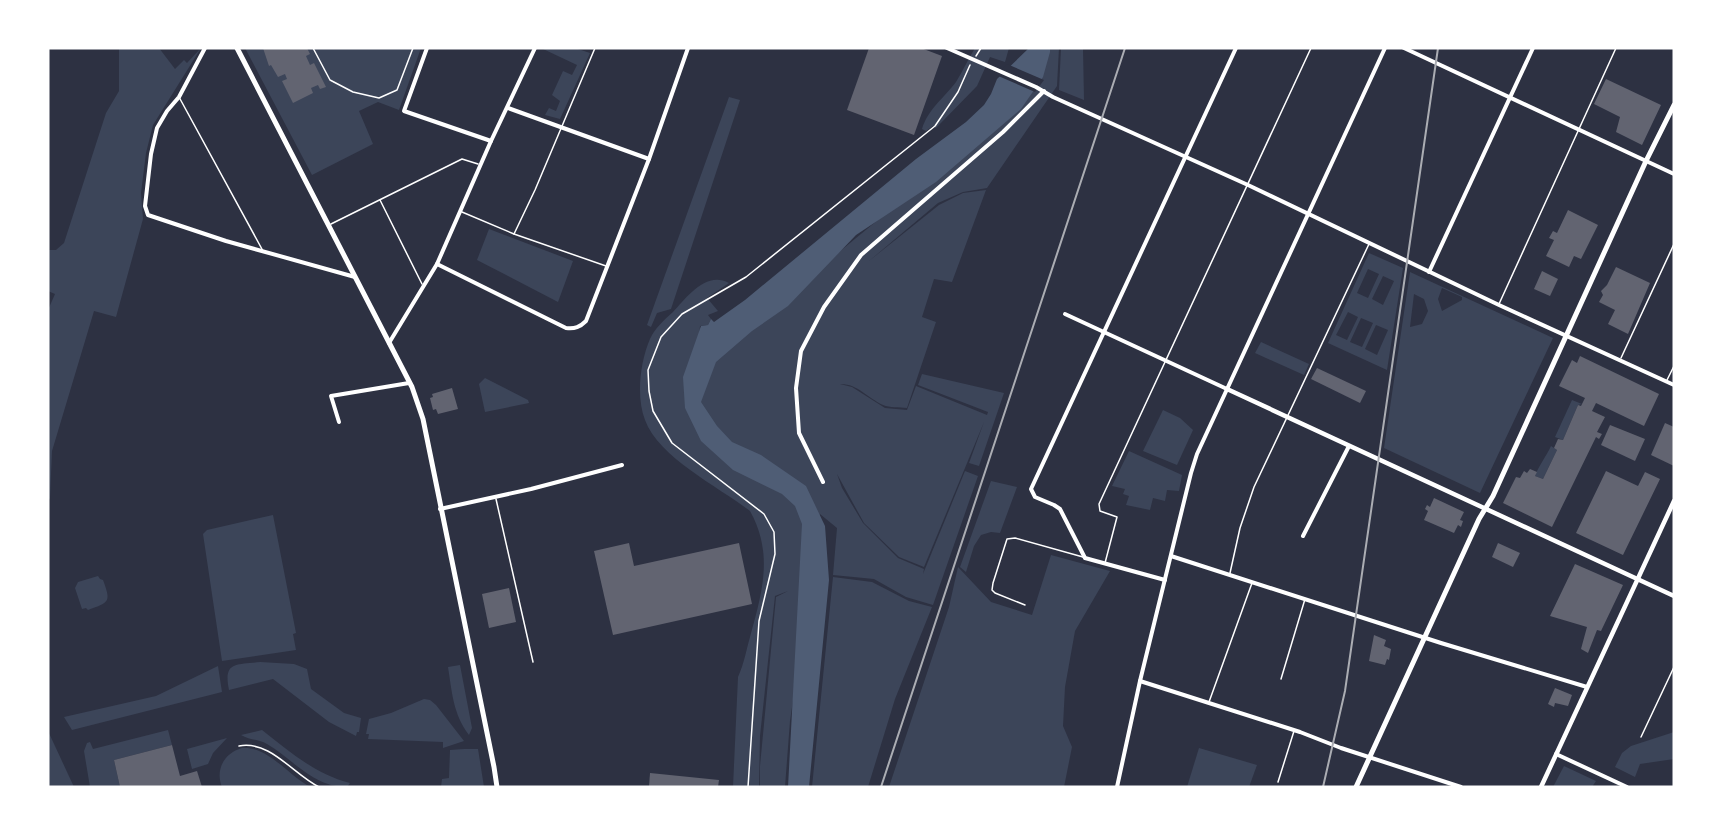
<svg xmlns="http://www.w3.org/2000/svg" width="1722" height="835" font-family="Mulish,sans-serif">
<rect width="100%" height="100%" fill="#2d3142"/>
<g fill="#3c4559" fill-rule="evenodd">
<polygon points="119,48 159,48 175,69 184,60 187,63 201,48 153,125 146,153 141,193 143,219 116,317 94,311 52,451 50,498 48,502 48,310 55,294 48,291 48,250 56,250 64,243 106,113 119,91"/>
<polygon points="245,48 421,48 399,110 378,102 359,111 373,144 312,175"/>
<polygon points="541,48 575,48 590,53 560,119 545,115 549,108 556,111 560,101 552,95 563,71 572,75 577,65"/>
<path d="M975,48H1009L1005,62L990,57L977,86L936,128L933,126L926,131L922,129C928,109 944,98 956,82C963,71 968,59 975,48Z"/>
<path d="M1041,48H1059L1057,86L987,188L963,192L938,203L869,261L939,205L963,193L986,190L952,282L934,279L922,317L936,322L907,408C899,407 890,408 883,405C868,398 856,383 840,384L852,387L885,408L907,410L916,386L987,415L988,412L918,385L922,374L1004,393L979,466L969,463L984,422L924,567L899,557L864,523L837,474L842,488L863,523L898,558L924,569L923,574L965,471L978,476L933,605L906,597L874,579L833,575L837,528L820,514L790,721L785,787H760V766L776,597L788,591L775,596L760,736L759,787H733L738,677C744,664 746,651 750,637C762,593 774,554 750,511C719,487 659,458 645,420C636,397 640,362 650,339C655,328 664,320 673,312C686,298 706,270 729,283L707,298L718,311L708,315L711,319L708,325L700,326L699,337L827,262L953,158Z"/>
<polygon points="1061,48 1083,48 1084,100 1059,90"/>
<polygon points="729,97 740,100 671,309 657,313 651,327 647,325"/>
<polygon points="489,229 573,261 558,302 477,260"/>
<path d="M1369,253L1403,268L1387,370L1328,343ZM1368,269L1379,274L1368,298L1357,293ZM1383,276L1394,281L1383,305L1372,299ZM1348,312L1358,317L1347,340L1336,335ZM1361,318L1373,323L1362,347L1350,342ZM1376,325L1388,330L1377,355L1365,349Z"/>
<path d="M1410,272L1553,338L1480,493L1384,448ZM1442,288L1462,297V300L1442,311L1438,299ZM1414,294L1424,299L1428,311L1422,324L1410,327Z"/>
<polygon points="1261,342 1309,364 1304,375 1255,353"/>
<polygon points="485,378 528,400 529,403 485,412 479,384"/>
<polygon points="1572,400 1582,404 1578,405 1563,440 1555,437"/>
<polygon points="1163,410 1180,418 1193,430 1177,465 1143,451"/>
<path d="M1551,446L1557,450L1543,479L1535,476C1538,467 1547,455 1551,446Z"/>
<polygon points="1129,451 1182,475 1179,491 1167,490 1165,501 1153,498 1150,510 1126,505 1129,496 1123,494 1125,489 1112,486"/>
<polygon points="991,481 1017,487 1000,533 991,532 981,535 974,546 966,572 960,567"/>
<polygon points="273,515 296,633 293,634 296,650 222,661 203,534 207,530"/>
<polygon points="1051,555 1110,571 1075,631 1065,687 1063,726 1072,747 1064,787 889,787 949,607 958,567 991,602 1032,615"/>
<path d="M98,576L100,579L103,580C111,602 110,602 88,610L86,608L82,609L75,588L78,582Z"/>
<polygon points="833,577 872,582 909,601 932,607 895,699 868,787 812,787"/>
<path d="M260,662L294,664L307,669L311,689L344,713L361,718L359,732H357L356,736L329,722L273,679L229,690C223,661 236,665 260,662Z"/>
<path d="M460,665L472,728L469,735C453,714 452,692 448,667Z"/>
<polygon points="218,666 222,692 72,730 64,717 156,696"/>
<polygon points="424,699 430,700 436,705 464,741 443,748 443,742 368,739 369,734 366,734 369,719 391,713"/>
<polygon points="168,730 172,745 114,760 120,787 90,787 84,751 87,743 90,742 93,749"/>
<path d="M262,730C290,752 315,774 350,783L347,787C313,787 294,760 267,744C258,739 249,740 241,735Z"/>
<polygon points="48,731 74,787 48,787"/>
<polygon points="1674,732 1674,759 1640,764 1635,777 1615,767 1622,753 1631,746"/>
<polygon points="227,738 213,753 208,764 192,769 187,749"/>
<path d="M242,748C269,746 288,776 311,787H222C215,770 224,753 242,748Z"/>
<polygon points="1199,748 1257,765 1249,787 1187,787"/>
<polygon points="464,749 478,749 484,787 441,787 442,779 449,778 450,750"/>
<polygon points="1564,766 1596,781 1592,787 1553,787"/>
</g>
<polygon fill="#4f5d75" points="1029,48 1050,48 1050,52 1043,77 1021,109 936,182 856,235 788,306 752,331 716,362 701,402 717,426 732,442 761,455 806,486 825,526 829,580 809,787 788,787 802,524 795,506 782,494 733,470 701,441 685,408 683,377 701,326 708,325 711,319 714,322 745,300 916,159 966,122 984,105 991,94 997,79"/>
<polygon fill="#2d3142" points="1007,64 1044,80 1035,92 996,75"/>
<g fill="#626471">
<polygon points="263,48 307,48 310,54 306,56 310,65 314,63 326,87 320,89 318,85 311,88 313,93 293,103 282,81 287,79 285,74 278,77 271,65 269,66"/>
<polygon points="869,48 921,48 942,56 914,135 847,110"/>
<polygon points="1606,79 1661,105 1642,145 1616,132 1620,117 1594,104"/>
<polygon points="1568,210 1598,225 1581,259 1574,256 1569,267 1546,256 1554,240 1549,238 1553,231 1557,233"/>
<polygon points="1616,267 1650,283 1628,334 1608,324 1615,310 1599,302 1603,295 1601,291 1607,285"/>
<polygon points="1542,271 1558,279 1550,296 1534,289"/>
<polygon points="1580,356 1659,394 1644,426 1596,403 1592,411 1605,417 1597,432 1602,434 1599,439 1596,437 1552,527 1503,503 1516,477 1520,478 1524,471 1527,473 1530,469 1537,472 1535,476 1543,479 1557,450 1554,448 1558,439 1563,440 1578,405 1581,406 1585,398 1559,386 1572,360 1577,363"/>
<polygon points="1317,368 1366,391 1360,403 1311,379"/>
<polygon points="452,388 458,409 438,414 436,409 433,410 430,398 433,397 432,394"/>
<polygon points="1665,423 1674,427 1674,466 1651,455"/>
<polygon points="1610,425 1645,439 1635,461 1601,445"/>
<polygon points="1606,471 1638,486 1645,472 1660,479 1623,555 1576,533"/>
<polygon points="1434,498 1464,512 1460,520 1463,521 1461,527 1458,525 1454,533 1424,520 1428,511 1425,509 1427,505 1430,507"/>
<polygon points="629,543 634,566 739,543 752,604 613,635 594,551"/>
<polygon points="1498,543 1520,553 1513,567 1492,557"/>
<polygon points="1575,564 1623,585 1601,631 1597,630 1588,653 1581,649 1587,627 1550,616"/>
<polygon points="509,588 516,622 489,628 482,594"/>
<polygon points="1374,635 1386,640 1384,646 1391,649 1389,660 1387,659 1385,665 1369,661"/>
<polygon points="1555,688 1572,695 1568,706 1555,703 1554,707 1548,704"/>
<polygon points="172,745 180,776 197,771 202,787 120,787 114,760"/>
<polygon points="650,773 719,780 718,787 649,787"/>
</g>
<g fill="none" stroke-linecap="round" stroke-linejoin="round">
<g stroke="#fff" stroke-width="1.5">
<polyline points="313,48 330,80 353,92 379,98 397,90 413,48"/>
<polyline points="976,56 981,48"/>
<polyline points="748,787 759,621 775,554 774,532 764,514 672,443 653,411 649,391 648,370 661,337 682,314 746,277 935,126 958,92 970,65"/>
</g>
<g stroke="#fff" stroke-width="1.5">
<polyline points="179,97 263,251"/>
<polyline points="380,200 422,284"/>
<polyline points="462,212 514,234 606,266"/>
<polyline points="331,224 462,159 478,164"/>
<polyline points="514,234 535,190 595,48"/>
<polyline points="1499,304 1616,48"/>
<polyline points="1621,358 1674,244"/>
<polyline points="1667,380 1674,366"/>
<polyline points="496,499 533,662"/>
<polyline points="1105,563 1117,517 1100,511 1099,504 1311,48"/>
<polyline points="1230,573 1240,528 1254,487 1369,244"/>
<polyline points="1025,605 995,593 992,590 993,583 1007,539 1015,538 1083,557"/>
<polyline points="1281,679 1305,599"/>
<polyline points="1209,702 1252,583"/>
<polyline points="1641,737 1674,667"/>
<path d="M239,746C270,740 293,774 319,787"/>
<polyline points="1278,782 1294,731"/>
</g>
<g stroke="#fff" stroke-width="4">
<polyline points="205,48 179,97 167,111 157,128 151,154 145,206 148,215 226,241 355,277"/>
<polyline points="427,48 404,111 491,141"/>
<polyline points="947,48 1036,87 1053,97 1248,185 1499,305 1674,385"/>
<polyline points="1404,48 1674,174"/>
<polyline points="508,108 649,159"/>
<path d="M437,264L566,328C575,329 580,327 586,321L649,159L688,48"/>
<polyline points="1429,272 1533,48"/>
<polyline points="1065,314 1227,389"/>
<polyline points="389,343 437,264 491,141 535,48"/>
<polyline points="339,422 331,396 409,383"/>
<polyline points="823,482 799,433 796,388 801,351 824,307 861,255 1003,132 1044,91"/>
<polyline points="440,509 531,489 622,465"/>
<polyline points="1303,536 1349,446"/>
<polyline points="1171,556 1441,643 1587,687"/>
<polyline points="1165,580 1085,558 1060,509 1054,505 1035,497 1031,489 1236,48"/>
<polyline points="1140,681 1300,732 1341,748 1461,787"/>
<polyline points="1556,754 1627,787"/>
<polyline points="1117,787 1140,681 1191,473 1197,454 1385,48"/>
</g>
<g stroke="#fff" stroke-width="4.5">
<polyline points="1227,389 1674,596"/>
<polyline points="1541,787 1674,501"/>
</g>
<g stroke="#fff" stroke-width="5">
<polyline points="237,48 412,387 423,419 494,767 497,787"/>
<polyline points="1356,787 1479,519 1493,496 1646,161 1674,105"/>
</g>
<g stroke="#abadb3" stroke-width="2">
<polyline points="881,787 1125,48"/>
<polyline points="1323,787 1345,691 1438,48"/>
</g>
</g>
<rect width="1722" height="835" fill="none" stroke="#ffffff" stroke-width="99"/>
</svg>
